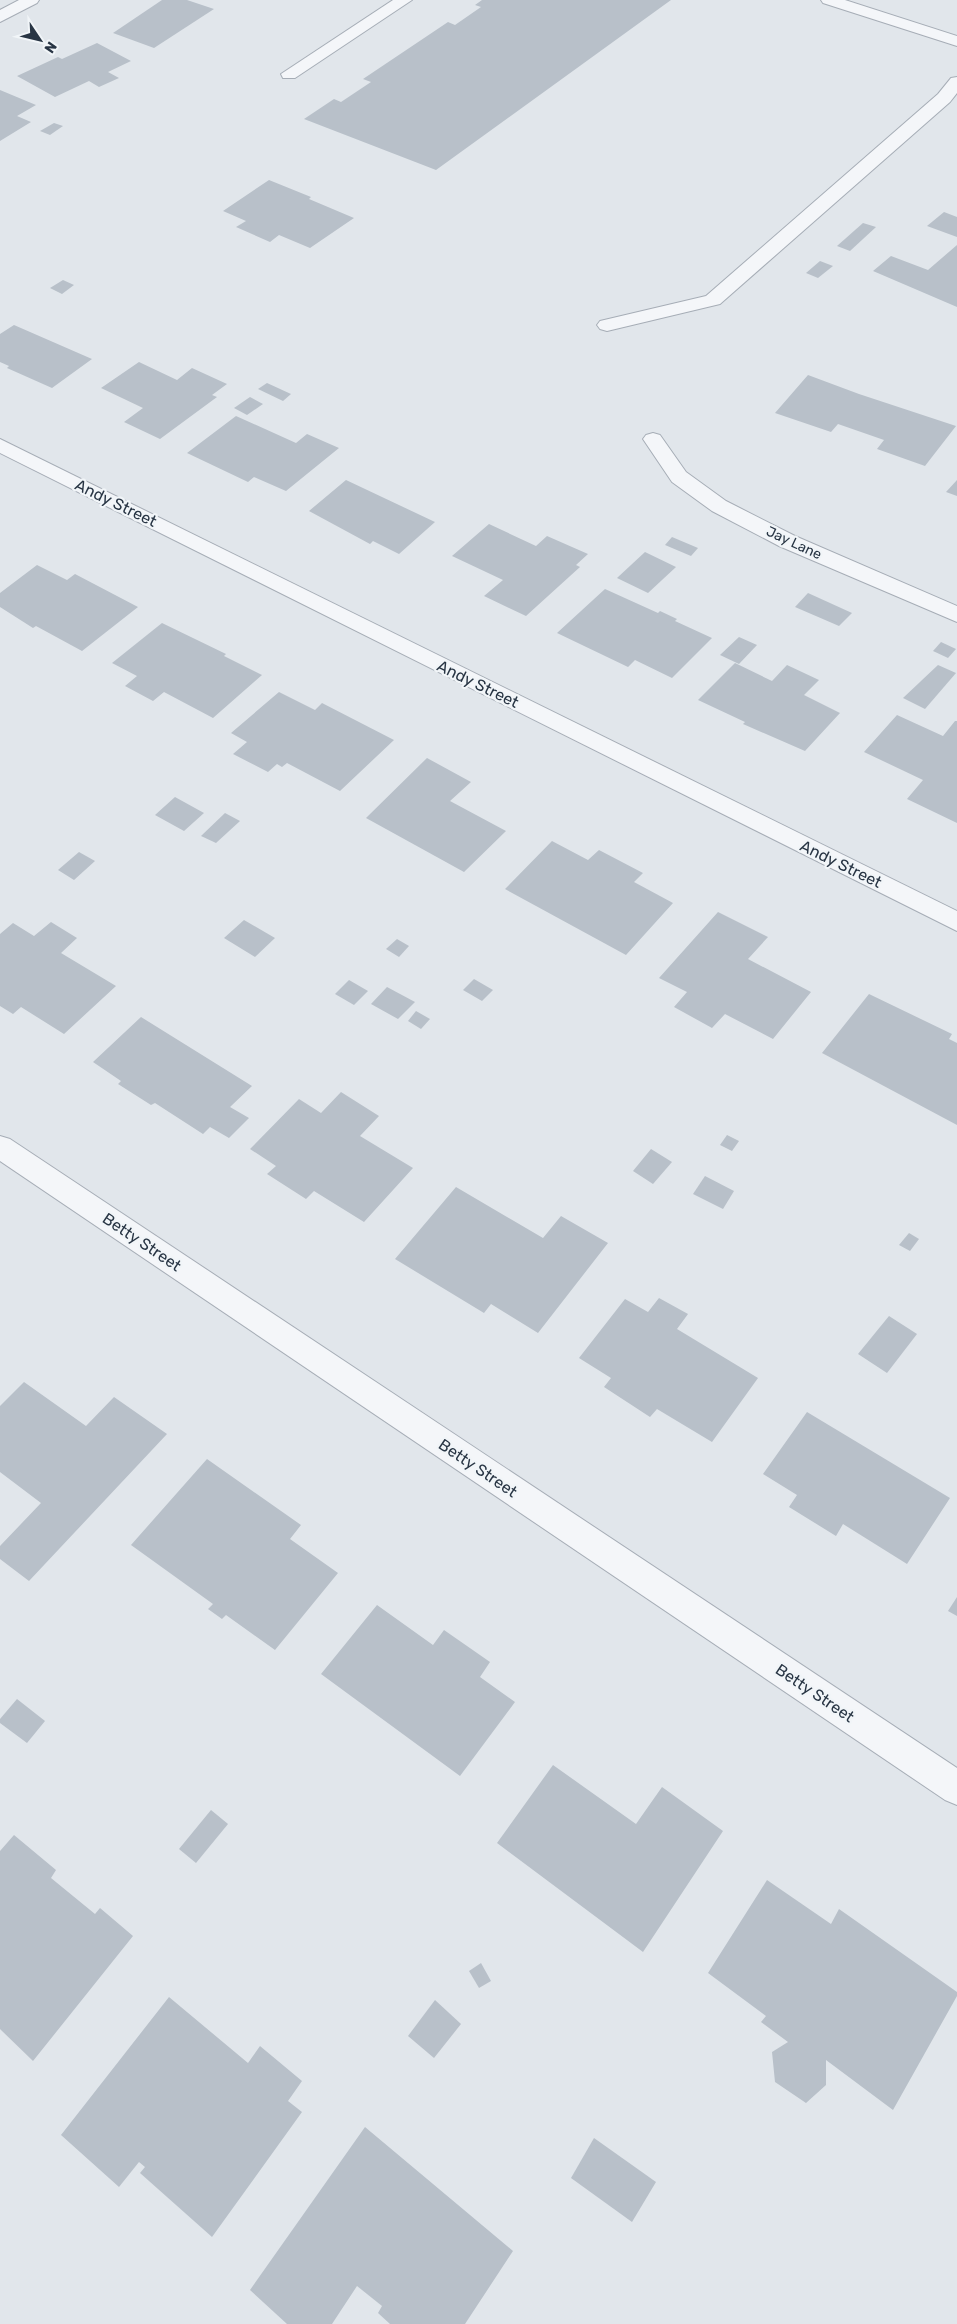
<svg xmlns="http://www.w3.org/2000/svg" width="957" height="2324" font-family="Rubik,sans-serif">
<rect width="100%" height="100%" fill="#e1e6eb"/>
<g fill="#b8c0c9">
<polygon points="162,0 187,0 214,9 154,48 113,33"/>
<polygon points="482,0 671,0 436,170 304,119 334,99 341,102 371,82 363,79 448,22 455,25 481,7 475,5"/>
<polygon points="97,43 131,61 108,72 119,78 99,87 89,81 55,97 17,76 58,57 62,59"/>
<polygon points="0,90 36,105 17,116 31,122 0,141"/>
<polygon points="54,123 63,126 50,135 40,131"/>
<polygon points="269,180 311,197 309,199 354,218 310,248 279,235 270,242 236,227 246,221 223,211"/>
<polygon points="944,212 957,217 957,237 927,226"/>
<polygon points="863,223 876,227 850,251 837,246"/>
<polygon points="957,245 957,307 873,271 891,256 928,270"/>
<polygon points="820,261 833,266 818,278 806,273"/>
<polygon points="63,280 74,285 62,294 50,288"/>
<polygon points="14,325 92,359 52,388 7,368 9,366 0,362 0,334"/>
<polygon points="139,362 177,380 192,368 227,384 212,395 217,397 160,439 124,422 143,408 101,388"/>
<polygon points="808,375 859,394 956,426 925,466 877,449 884,440 838,424 831,432 775,413"/>
<polygon points="267,383 291,394 283,401 258,389"/>
<polygon points="250,397 263,404 247,415 234,408"/>
<polygon points="236,416 296,443 307,434 339,448 286,491 254,477 248,482 187,453"/>
<polygon points="346,480 435,522 399,554 373,541 370,544 309,511"/>
<polygon points="957,480 957,496 946,492"/>
<polygon points="489,524 536,546 547,536 588,554 576,565 580,567 526,616 484,596 503,580 452,556"/>
<polygon points="672,537 698,548 691,556 665,545"/>
<polygon points="645,552 676,567 648,593 617,578"/>
<polygon points="37,565 67,580 75,574 138,607 82,651 36,626 33,628 0,607 0,593"/>
<polygon points="605,589 658,613 660,611 677,619 675,621 712,638 672,678 635,660 628,667 557,633"/>
<polygon points="808,593 852,613 839,626 795,607"/>
<polygon points="162,623 226,654 224,656 262,675 213,718 164,692 153,701 125,686 137,676 112,663"/>
<polygon points="739,637 757,645 739,664 720,655"/>
<polygon points="941,642 956,649 948,658 933,651"/>
<polygon points="735,663 772,681 787,665 819,680 804,695 840,713 805,751 743,724 745,722 698,700"/>
<polygon points="938,665 956,673 925,709 903,698"/>
<polygon points="279,692 315,710 322,703 394,740 340,791 287,763 282,767 277,764 268,772 233,754 247,742 231,733"/>
<polygon points="897,715 943,736 955,721 957,721 957,823 907,799 923,780 864,752"/>
<polygon points="427,758 471,782 450,801 506,831 464,872 366,818"/>
<polygon points="175,797 204,813 184,831 155,815"/>
<polygon points="225,813 240,821 216,843 201,836"/>
<polygon points="552,841 588,860 599,850 643,873 634,882 673,903 626,955 505,889"/>
<polygon points="79,852 95,861 74,880 58,870"/>
<polygon points="718,912 768,937 748,959 811,992 773,1039 725,1014 712,1028 674,1007 687,992 659,978"/>
<polygon points="244,920 275,938 255,957 224,938"/>
<polygon points="51,922 77,938 61,953 116,986 64,1034 21,1007 13,1014 0,1006 0,934 13,923 34,936"/>
<polygon points="397,939 409,946 399,957 386,949"/>
<polygon points="474,979 493,990 482,1001 463,990"/>
<polygon points="349,980 368,991 354,1005 335,994"/>
<polygon points="387,987 415,1002 398,1019 371,1004"/>
<polygon points="869,994 952,1034 949,1039 957,1043 957,1125 822,1053"/>
<polygon points="416,1011 430,1019 421,1029 408,1021"/>
<polygon points="141,1017 252,1086 230,1107 249,1118 229,1138 210,1127 203,1134 155,1103 151,1105 118,1084 121,1081 93,1062"/>
<polygon points="341,1092 379,1116 360,1136 413,1168 364,1222 314,1191 306,1199 267,1174 276,1166 250,1149 299,1099 321,1113"/>
<polygon points="727,1135 739,1141 732,1151 720,1145"/>
<polygon points="651,1149 672,1162 653,1184 633,1171"/>
<polygon points="705,1176 734,1191 723,1209 693,1194"/>
<polygon points="456,1187 543,1238 561,1216 608,1243 538,1333 491,1304 484,1313 395,1259"/>
<polygon points="909,1233 919,1239 910,1251 899,1245"/>
<polygon points="659,1298 688,1314 677,1329 758,1378 712,1442 657,1409 650,1417 604,1387 611,1378 579,1358 625,1299 648,1312"/>
<polygon points="889,1316 917,1334 887,1373 858,1354"/>
<polygon points="24,1382 86,1426 114,1397 167,1434 29,1581 0,1559 0,1546 41,1503 0,1472 0,1406"/>
<polygon points="807,1412 950,1498 907,1564 843,1524 836,1536 789,1507 797,1495 763,1474"/>
<polygon points="207,1459 301,1525 290,1539 338,1573 275,1650 226,1615 222,1619 208,1609 213,1604 131,1545"/>
<polygon points="957,1597 957,1616 948,1611"/>
<polygon points="377,1605 433,1645 444,1630 490,1662 480,1677 515,1702 460,1776 321,1674"/>
<polygon points="17,1699 45,1721 27,1743 0,1723 0,1719"/>
<polygon points="553,1765 636,1824 662,1787 723,1831 643,1952 497,1843"/>
<polygon points="211,1810 228,1824 196,1863 179,1849"/>
<polygon points="14,1835 56,1870 51,1878 95,1914 100,1908 133,1936 33,2061 0,2029 0,1851"/>
<polygon points="767,1880 831,1924 839,1909 957,1992 957,1996 893,2110 826,2060 826,2085 806,2103 775,2082 772,2052 788,2042 761,2022 766,2016 708,1973"/>
<polygon points="481,1963 491,1981 479,1988 469,1971"/>
<polygon points="169,1997 248,2063 260,2046 302,2081 288,2101 302,2112 212,2237 140,2173 145,2167 139,2162 119,2187 61,2135"/>
<polygon points="435,2000 461,2024 434,2058 408,2036"/>
<polygon points="365,2127 513,2251 465,2324 390,2324 378,2313 382,2306 357,2286 332,2324 287,2324 250,2290"/>
<polygon points="594,2138 656,2182 632,2222 571,2178"/>
</g>
<g fill="none" stroke-linecap="round" stroke-linejoin="round">
<g stroke="#a6adb6" stroke-width="2">
<g id="service">
<polygon points="393,0 412,0 295,78 283,78 281,74"/>
<polygon points="821,0 845,0 957,36 957,46 823,3"/>
<polygon points="957,77 957,93 950,102 720,304 607,331 600,329 597,325 600,321 706,296 938,94 951,78"/>
</g>
</g>
<g stroke="#a6adb6" stroke-width="2">
<g id="minor">
<polygon points="19,0 39,0 37,3 0,22 0,10"/>
<polygon points="653,433 660,435 686,472 726,501 795,536 957,606 957,622 779,546 712,511 672,482 643,439 646,435"/>
<polygon points="0,439 957,911 957,931 0,453"/>
<polygon points="0,1136 10,1139 957,1768 957,1805 945,1800 0,1161"/>
</g>
</g>
<use href="#service" fill="#f4f6f9" fill-rule="evenodd"/>
<use href="#minor" fill="#f4f6f9" fill-rule="evenodd"/>
</g>
<g text-anchor="middle" dominant-baseline="central" stroke-width="4.5" stroke-linejoin="round" paint-order="stroke">
<g font-size="14" fill="#283544" stroke="#f1f5f8">
<text transform="translate(794 543) rotate(25)">Jay Lane</text>
</g>
<g font-size="16" fill="#283544" stroke="#f1f5f8">
<text transform="translate(116 503) rotate(26)">Andy Street</text>
<text transform="translate(478 684) rotate(26)">Andy Street</text>
<text transform="translate(841 864) rotate(26)">Andy Street</text>
<text transform="translate(142 1242) rotate(34)">Betty Street</text>
<text transform="translate(478 1468) rotate(34)">Betty Street</text>
<text transform="translate(815 1693) rotate(34)">Betty Street</text>
</g>
</g>
<g transform="translate(40 40) rotate(125)" stroke="#f1f5f8" stroke-width="4" paint-order="stroke">
<path d="M0-4L9 19L0 12L-9 19Z" fill="#283544"/>
<text y="-8" font-size="14" font-weight="bold" text-anchor="middle" fill="#283544">N</text>
</g>
</svg>
